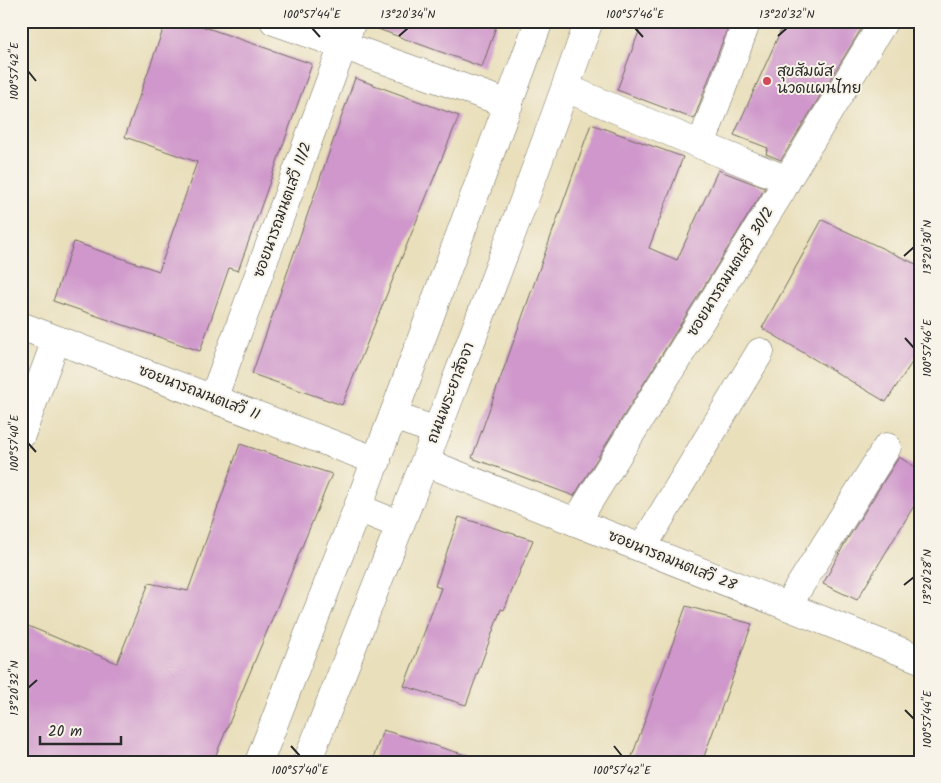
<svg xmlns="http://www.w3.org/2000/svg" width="941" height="783" font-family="Kalam,'Playpen Sans Thai',sans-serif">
<rect width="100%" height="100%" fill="#f7f3e8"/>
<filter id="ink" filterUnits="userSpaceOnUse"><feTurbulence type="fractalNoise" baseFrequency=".02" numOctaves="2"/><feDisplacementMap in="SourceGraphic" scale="10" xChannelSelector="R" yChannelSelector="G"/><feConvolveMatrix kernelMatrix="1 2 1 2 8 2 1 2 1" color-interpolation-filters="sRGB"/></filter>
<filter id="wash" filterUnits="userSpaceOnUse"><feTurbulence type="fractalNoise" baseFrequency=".0096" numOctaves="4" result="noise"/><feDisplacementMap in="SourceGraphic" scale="20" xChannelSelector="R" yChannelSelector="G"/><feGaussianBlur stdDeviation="1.12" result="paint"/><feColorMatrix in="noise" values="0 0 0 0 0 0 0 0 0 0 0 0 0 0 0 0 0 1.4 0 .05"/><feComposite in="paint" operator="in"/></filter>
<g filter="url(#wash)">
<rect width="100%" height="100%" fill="#e9dfbb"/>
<g id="blocks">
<g fill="#cf97cb">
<polygon points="166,21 187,21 312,64 238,271 229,268 200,351 53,301 74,242 159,271 197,162 125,137"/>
<polygon points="367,21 498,21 482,67 367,25"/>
<polygon points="643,21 730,21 694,119 617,90"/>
<polygon points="785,21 866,21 781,160 766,154 768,148 734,135"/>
<polygon points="355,78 459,116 342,405 252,374"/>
<polygon points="591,124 683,157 649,248 677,260 718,170 765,188 574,496 472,458"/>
<polygon points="822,220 920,266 920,350 886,402 762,328"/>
<polygon points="240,444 332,474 213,762 21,762 21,623 117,663 149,583 188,591"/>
<polygon points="899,457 920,470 920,496 857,600 823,584 845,543"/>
<polygon points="459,517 533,540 504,610 501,609 466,705 404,686 441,588 435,586"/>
<polygon points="686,606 752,624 702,762 630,762"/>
<polygon points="383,730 469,756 468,762 372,762"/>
</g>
</g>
</g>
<g filter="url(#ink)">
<use href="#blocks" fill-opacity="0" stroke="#6e6a5d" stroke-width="1"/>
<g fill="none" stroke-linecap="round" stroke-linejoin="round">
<g stroke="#6e6a5d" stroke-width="29">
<g id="minor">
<polyline points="274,21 509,104"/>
<polyline points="566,88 701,145 787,180"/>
<polyline points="701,145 747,21"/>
<polyline points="21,326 377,461"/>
<polyline points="213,399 352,21"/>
<polyline points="21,435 56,340"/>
<polyline points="425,462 920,659"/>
<polyline points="576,522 783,188 787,180 884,21"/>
<polyline points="642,548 760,352"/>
<polyline points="787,606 887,447"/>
</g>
</g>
<g stroke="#6e6a5d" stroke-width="29">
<g id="major">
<polyline points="393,416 437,431"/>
<polyline points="358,508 400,525"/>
<polyline points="259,762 393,416 539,21"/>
<path d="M307,762C404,516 501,270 589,21"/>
</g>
</g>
<use href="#minor" stroke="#fff" stroke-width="28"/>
<use href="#major" stroke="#fff" stroke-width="28"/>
</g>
</g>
<path fill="none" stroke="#2b2b2b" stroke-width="2" d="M312,28L320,37M635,28L643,37M399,36L408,28M778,36L787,28M28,71L36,81M904,256L914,247M905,338L914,348M28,443L36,452M904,585L914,577M28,688L37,680M905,710L914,719M291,746L300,756M614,746L622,756"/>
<circle fill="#d1495b" stroke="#f7f3e8" stroke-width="2" cx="767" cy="81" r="5"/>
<g text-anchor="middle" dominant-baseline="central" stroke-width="4" stroke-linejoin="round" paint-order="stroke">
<g font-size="15" fill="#2b2b2b" stroke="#f7f3e8" text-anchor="start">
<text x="777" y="72">สุขสัมผัส<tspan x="777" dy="17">นวดแผนไทย</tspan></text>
</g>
<g font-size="15" fill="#2b2b2b" stroke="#f7f3e8">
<text transform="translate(283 210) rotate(-70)">ซอยนารถมนตเสวี 11/2</text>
<text transform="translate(731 272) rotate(-58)">ซอยนารถมนตเสวี 30/2</text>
<text transform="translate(199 393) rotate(21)">ซอยนารถมนตเสวี 11</text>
<text transform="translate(451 393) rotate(-69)">ถนนพระยาสัจจา</text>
<text transform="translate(672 561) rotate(22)">ซอยนารถมนตเสวี 28</text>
</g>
</g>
<rect width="941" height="783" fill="none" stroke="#f7f3e8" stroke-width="55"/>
<path d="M40 736v8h81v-8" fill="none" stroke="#2b2b2b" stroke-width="2.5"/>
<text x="48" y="736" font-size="15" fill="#2b2b2b" stroke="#f7f3e8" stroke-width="4" paint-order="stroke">20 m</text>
<rect x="28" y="28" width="886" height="728" fill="none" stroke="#2b2b2b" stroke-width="2"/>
<g font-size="12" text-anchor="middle" fill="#2b2b2b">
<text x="312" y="18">100°57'44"E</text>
<text x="408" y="18">13°20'34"N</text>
<text x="635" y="18">100°57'46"E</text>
<text x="787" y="18">13°20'32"N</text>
<text transform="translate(14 71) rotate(-90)" y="4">100°57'42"E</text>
<text transform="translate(927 247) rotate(-90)" y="4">13°20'30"N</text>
<text transform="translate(927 348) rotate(-90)" y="4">100°57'46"E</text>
<text transform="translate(14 443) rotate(-90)" y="4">100°57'40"E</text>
<text transform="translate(927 577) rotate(-90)" y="4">13°20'28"N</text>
<text transform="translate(14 688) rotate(-90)" y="4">13°20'32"N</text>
<text transform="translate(927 719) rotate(-90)" y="4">100°57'44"E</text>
<text x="300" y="774">100°57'40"E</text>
<text x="622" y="774">100°57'42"E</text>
</g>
</svg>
